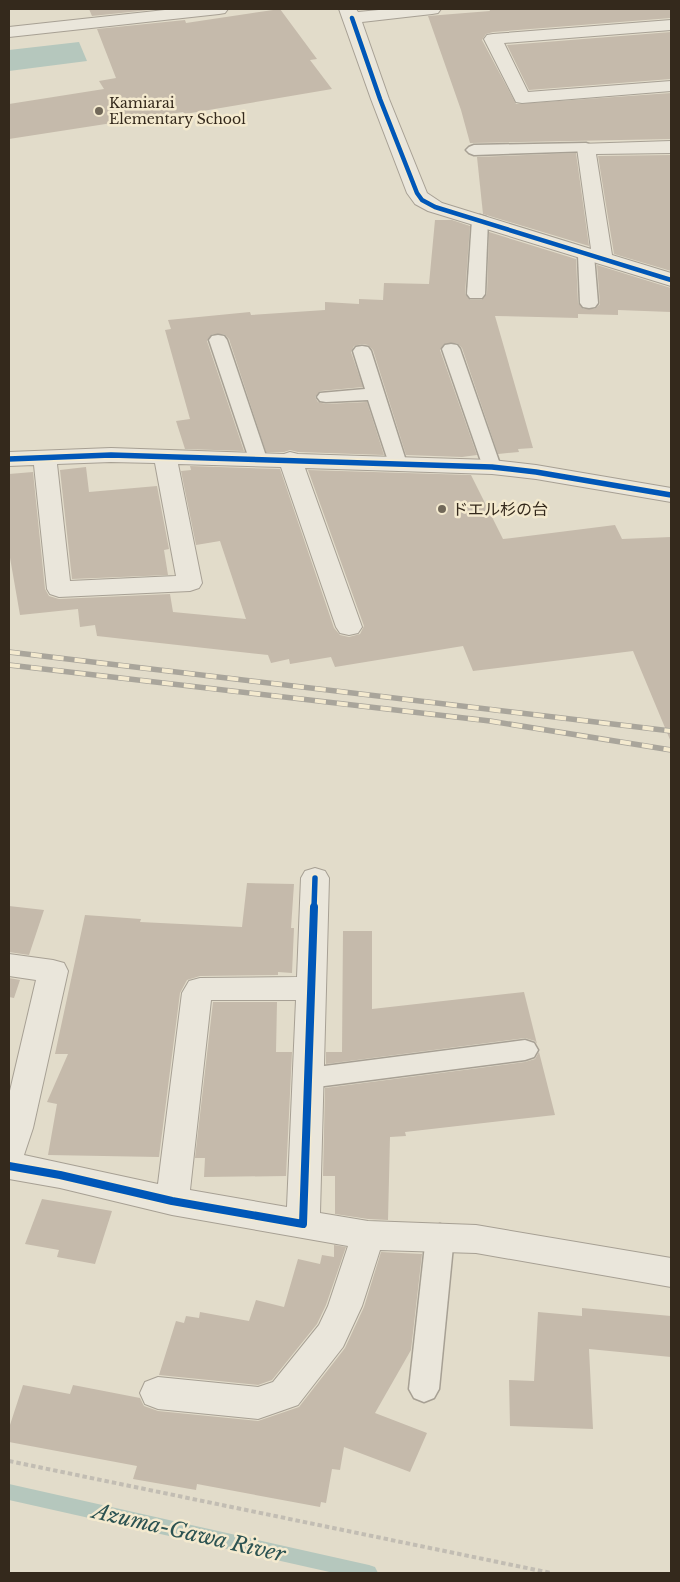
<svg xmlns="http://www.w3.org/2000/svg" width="680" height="1582" font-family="'Libre Baskerville','Noto Sans JP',serif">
<rect width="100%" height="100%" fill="#e2dcca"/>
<polygon fill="#b5c7bd" points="79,42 87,61 9,71 9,50"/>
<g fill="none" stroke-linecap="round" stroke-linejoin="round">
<polygon fill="#b5c7bd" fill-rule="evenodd" points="9,1484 369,1565 375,1567 378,1573 334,1573 9,1500"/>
</g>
<g fill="#c5baab">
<polygon points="89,9 159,9 92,16"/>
<polygon points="280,9 317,59 310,60 332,89 185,114 183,112 9,139 9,104 104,89 99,81 116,78 97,29 185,20 186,23"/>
<polygon points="489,9 671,9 671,18 493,32 486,34 482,40 516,104 671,93 671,139 470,143 461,110 428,16 490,11"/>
<polygon points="671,32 671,79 529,90 507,45"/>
<polygon points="576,153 589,246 483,214 477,157"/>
<polygon points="671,155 671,271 614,254 598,156"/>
<polygon points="435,220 452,220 470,226 465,294 470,300 482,300 487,294 489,232 576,259 578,303 583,309 595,309 600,304 597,265 671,288 671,312 618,310 618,315 578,314 578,318 495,316 533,448 518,449 519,452 498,454 462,348 457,343 444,344 440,350 477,455 462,457 406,455 373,350 368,345 362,344 354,346 351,352 363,387 320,391 315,397 318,402 326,404 367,402 384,455 298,452 290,450 284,452 266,452 229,339 224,334 212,334 207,341 244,451 185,449 176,421 190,419 165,330 171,329 168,320 250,312 251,315 325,310 325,302 359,304 359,299 383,300 384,283 429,284"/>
<polygon points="190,466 280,469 334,628 340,635 349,637 360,634 364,626 308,470 471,475 503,539 615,525 622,539 671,537 671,742 633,651 473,671 463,646 335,667 331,657 290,664 289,659 271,663 268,655 97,636 95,625 80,627 78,609 20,615 9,552 9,474 33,472 45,589 49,596 59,599 170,594 173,612 246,619 220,541 196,545 181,471 191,470"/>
<polygon points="86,467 89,492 157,486 169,549 164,550 168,575 72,579 60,470"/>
<polygon points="247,883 294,884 291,928 294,928 292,973 278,972 278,975 200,976 187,980 180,993 159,1157 48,1155 57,1104 47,1102 68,1054 55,1054 85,915 141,919 140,922 242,927"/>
<polygon points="9,906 44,910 29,955 9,952"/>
<polygon points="343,931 372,931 372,1009 524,992 537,1044 535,1041 525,1038 326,1064 326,1052 342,1052"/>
<polygon points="9,978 20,980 14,998 9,997"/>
<polygon points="213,1002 277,1002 276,1052 292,1052 286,1176 204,1177 205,1158 195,1158"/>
<polygon points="539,1052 555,1115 405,1132 406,1136 390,1137 388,1220 368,1219 335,1214 335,1176 323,1176 325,1088 525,1062 535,1059"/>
<polygon points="42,1199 112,1211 95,1264 57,1257 59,1250 25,1244"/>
<polygon points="334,1245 346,1247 326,1305 317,1324 272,1380 258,1385 159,1375 176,1321 184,1323 186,1316 199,1318 200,1312 249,1321 256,1300 284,1307 298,1259 320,1264 322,1255 334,1257"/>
<polygon points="381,1252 422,1254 411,1350 375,1413 427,1433 410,1472 344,1447 340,1470 332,1469 326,1503 321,1502 320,1507 197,1484 196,1490 133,1479 137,1466 9,1442 9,1428 23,1385 70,1394 73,1385 140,1398 144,1406 158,1411 258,1421 299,1407 345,1348 364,1307"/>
<polygon points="582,1308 671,1316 671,1357 589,1349 593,1429 510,1426 509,1380 534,1381 538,1312 582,1316"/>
</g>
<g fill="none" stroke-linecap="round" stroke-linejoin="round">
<g stroke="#a7a094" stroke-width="3">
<g id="service">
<polygon points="586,143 591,145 594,148 591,151 474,155 469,153 466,150 469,147 474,145"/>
<polygon points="480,215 486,217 488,220 485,294 482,298 470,298 467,294 472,220 474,217"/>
<polygon points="586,250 592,251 594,255 598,303 595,307 589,308 583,307 580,303 578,255 580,251"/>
<polygon points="218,335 224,336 227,340 267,459 265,463 258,465 251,463 249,459 209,340 212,336"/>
<polygon points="451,344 457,345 460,349 501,467 499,471 492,473 485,471 483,467 442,349 445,345"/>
<polygon points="362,346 368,347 371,351 407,464 405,468 398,470 391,468 389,464 368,400 326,402 320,401 317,397 320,393 365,389 353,351 356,347"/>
<polygon points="525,1040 534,1043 538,1050 534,1057 525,1060 309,1088 300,1085 296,1078 300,1071 309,1068"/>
<polygon points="440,1224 450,1228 454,1236 439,1389 434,1398 424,1402 414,1398 409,1389 426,1236 430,1228"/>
</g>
</g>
<g stroke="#a7a094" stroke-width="2">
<g id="minor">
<polygon points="174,9 228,9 225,13 219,14 9,37 9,27"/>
<polygon points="339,9 356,9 358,12 389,9 441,9 438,13 432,14 362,22 389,99 427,193 442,203 591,249 577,148 579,144 671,141 671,153 596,154 612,255 671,273 671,286 428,211 415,204 407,193 371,99"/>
<polygon points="671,20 671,30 504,43 528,92 671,81 671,91 522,103 516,102 484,39 487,35 493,34"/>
<path d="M111,448L284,454L290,452L298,454L492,460L536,465L671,488V502L536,479L492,474L305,468L362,627L358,633L349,635L340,633L336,627L281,467L178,464L202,583L199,588L190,591L59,597L50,594L47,589L34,465L9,466V452ZM111,462L155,463L176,576L70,581L57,464Z"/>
<path d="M315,868L325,871L329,878L320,1213L368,1221L476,1225L671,1258V1287L476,1253L380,1250L362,1306L343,1347L298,1405L258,1419L158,1409L145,1404L140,1393L145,1382L158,1377L258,1387L273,1382L319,1325L328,1306L348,1246L172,1215L60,1188L9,1179V1095L36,980L9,976V954L53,960L64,963L68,971L33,1128L24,1155L158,1184L182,993L189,981L200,978L297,977L301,878L305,871ZM211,1000H296L287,1207L190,1190Z"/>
</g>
</g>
<polyline stroke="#c2bdb3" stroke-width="4" stroke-dasharray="4.5 3" stroke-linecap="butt" points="9,1461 551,1573"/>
<use href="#service" fill="#eae6db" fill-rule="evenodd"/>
<use href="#minor" fill="#eae6db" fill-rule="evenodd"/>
<g stroke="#a9a59b" stroke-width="5.5">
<g id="rail">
<polyline points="9,652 671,731"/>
<polyline points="9,665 490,721 671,750"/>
</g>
</g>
<use href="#rail" stroke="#f4eacf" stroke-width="4" stroke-dasharray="11" stroke-linecap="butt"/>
<g stroke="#f4eacf" stroke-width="7">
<polyline id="cycleway-far2" points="352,18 380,99 417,193 422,200 435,207 671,280"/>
</g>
<g stroke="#f4eacf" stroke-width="9">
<g id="cycleway-far1">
<polyline points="9,459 111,455 492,467 536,472 671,495"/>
<polyline points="314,908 315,878"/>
</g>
</g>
<g stroke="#f4eacf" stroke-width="11">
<polyline id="cycleway" points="9,1166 60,1175 172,1201 303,1224 314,907"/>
</g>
<use href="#cycleway-far2" stroke="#0057b8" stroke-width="4.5"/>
<use href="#cycleway-far1" stroke="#0057b8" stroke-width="5.5"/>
<use href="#cycleway" stroke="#0057b8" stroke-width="8"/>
</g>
<g fill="#716859" stroke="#f4eacf" stroke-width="2">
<circle cx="99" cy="111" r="5"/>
<circle cx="442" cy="509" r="5"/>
</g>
<g text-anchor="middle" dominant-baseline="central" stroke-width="5" stroke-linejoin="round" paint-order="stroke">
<g font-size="14" fill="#34291c" stroke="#f4eacf" text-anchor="start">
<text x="109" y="103">Kamiarai<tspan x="109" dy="16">Elementary School</tspan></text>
</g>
<g font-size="16" fill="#34291c" stroke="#f4eacf" text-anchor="start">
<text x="452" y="509">ドエル杉の台</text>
</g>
<g font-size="21" font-style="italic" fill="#2c5352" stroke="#f4eacf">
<text transform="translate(189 1533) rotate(13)">Azuma-Gawa River</text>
</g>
</g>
<rect width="680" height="1582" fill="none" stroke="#34291c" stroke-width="20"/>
</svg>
